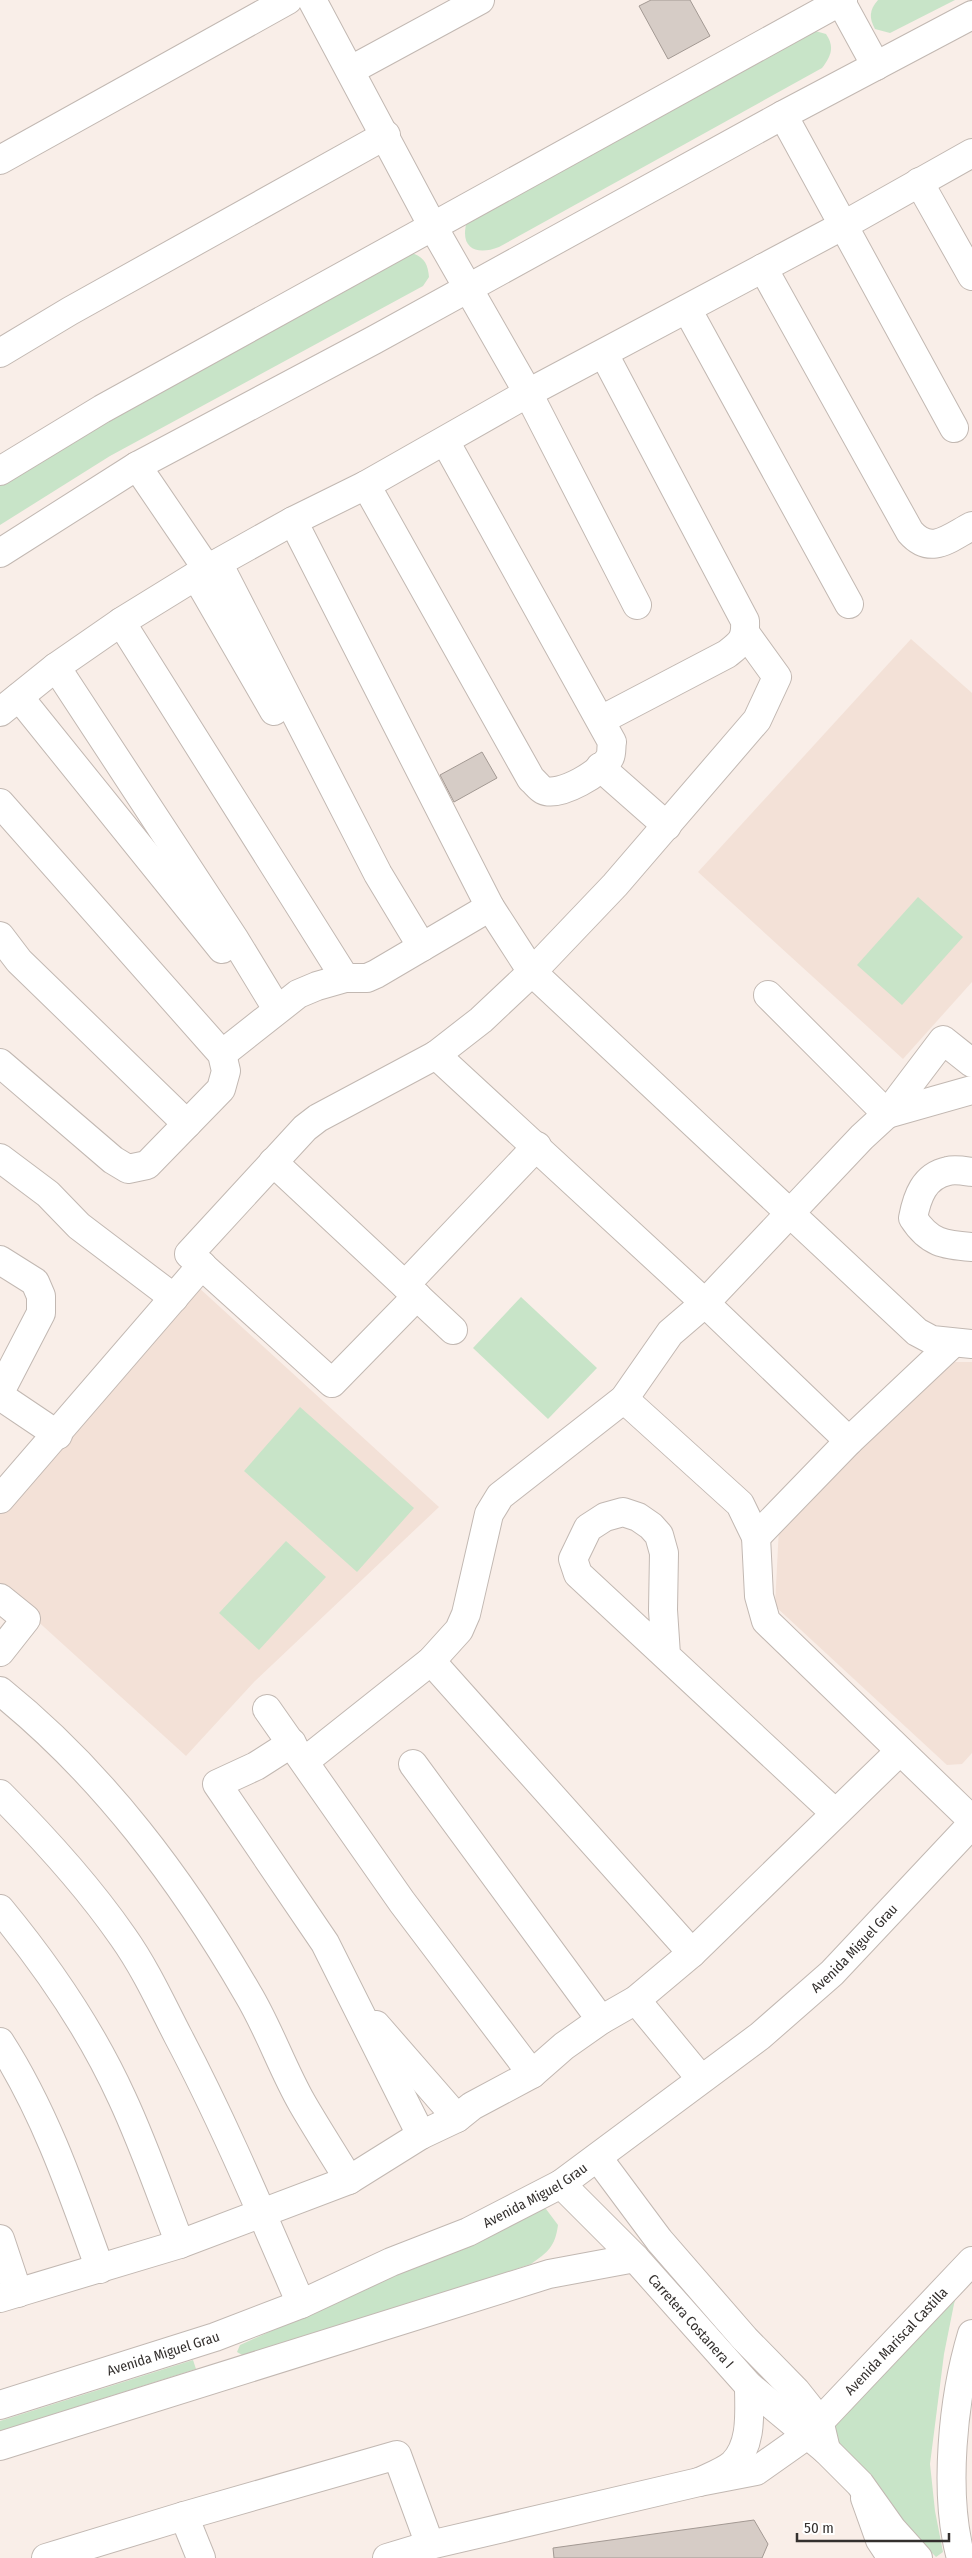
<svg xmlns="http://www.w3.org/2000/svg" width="972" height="2558" font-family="'Fira Sans Condensed',sans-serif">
<rect width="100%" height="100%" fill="#f9eee8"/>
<g fill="#f3e1d7">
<polygon points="911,639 972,693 972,982 903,1059 698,872"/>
<polygon points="197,1286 439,1507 254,1682 186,1756 0,1587 0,1501"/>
<polygon points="934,1362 972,1362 972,1753 962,1764 947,1765 775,1606 779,1527"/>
</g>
<g fill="#c8e4c8">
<path d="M878,0H955L890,33L875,29C869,18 869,10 878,0Z"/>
<path d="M808,29L826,34C835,47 831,56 822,68L499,247C476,256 459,248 467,221Z"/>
<path d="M412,253C424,257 428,264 429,277L423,286L110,456L0,525V484L87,430Z"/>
<polygon points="918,897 963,937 902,1005 857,965"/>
<polygon points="521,1297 597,1368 548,1419 473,1348"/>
<polygon points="300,1407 414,1508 357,1572 244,1471"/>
<polygon points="286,1541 326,1577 259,1650 219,1613"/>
<path d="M533,2205L546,2209L558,2225C555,2247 548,2252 531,2264L265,2353L244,2356L237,2352L240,2345L452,2249Z"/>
<polygon points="964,2268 954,2304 944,2354 930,2464 935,2511 943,2552 936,2557 829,2446 827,2424"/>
<polygon points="193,2360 196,2369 0,2431 0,2421"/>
</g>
<g fill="#d6ccc6" stroke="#a39993">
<polygon points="651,0 690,0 710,36 668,59 639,6"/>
<polygon points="482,752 497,778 454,802 440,775"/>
<polygon points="754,2520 768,2544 762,2558 554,2558 553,2548"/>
</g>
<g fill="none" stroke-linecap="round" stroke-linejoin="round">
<g stroke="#c2b8b2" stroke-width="30">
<g id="minor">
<polyline points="312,0 432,225 528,393 637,605"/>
<polyline points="840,0 876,66"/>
<polyline points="351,70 480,0"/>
<polyline points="783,115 954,428"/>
<polyline points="0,160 288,0"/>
<polyline points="919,182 972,276"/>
<path d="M763,268L910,532C931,556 949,538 972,526"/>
<polyline points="687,309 849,604"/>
<polyline points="0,353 70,311 386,135"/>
<polyline points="137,466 207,569"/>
<path d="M366,485L531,779C535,782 539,788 543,790C559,798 603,772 610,757C612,753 611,746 612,742L445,441"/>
<polyline points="293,521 490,907 532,972 917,1332 932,1340 972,1344"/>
<polyline points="218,563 378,874 422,947"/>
<polyline points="196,576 274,711"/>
<polyline points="121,622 345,978"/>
<polyline points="56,667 235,940 277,1009"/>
<polyline points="19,697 222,949"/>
<polyline points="0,712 56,667 121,622 207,569 293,521 366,485 528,393 844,225 972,153"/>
<path d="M601,720L727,654C741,643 746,640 745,621L604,354"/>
<polyline points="600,767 667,826"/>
<polyline points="0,803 222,1054 226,1071 221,1089 147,1165 128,1169 113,1160 0,1063"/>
<polyline points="0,936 19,961 187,1124"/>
<polyline points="768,995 887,1114 972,1090"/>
<polyline points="222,1054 298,994 317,986 345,978 367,978 376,974 490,907"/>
<polyline points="436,1055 705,1303 849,1441"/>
<polyline points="0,1158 48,1194 79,1226 174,1298"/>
<polyline points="273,1162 453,1330"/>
<path d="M972,1172C965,1171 955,1169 948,1171C924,1176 917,1197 913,1218C929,1243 944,1245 972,1247"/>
<polyline points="0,1260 35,1282 41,1296 41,1313 0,1392"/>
<polyline points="405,1285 537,1146"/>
<polyline points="417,1296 332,1383 189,1254 305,1128 318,1118 436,1055 481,1020 532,972 615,885 757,720 777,677 746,634"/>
<polyline points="0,1396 58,1435"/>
<polyline points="624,1399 740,1504 756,1537 759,1596 766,1621 972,1820"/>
<polyline points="0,1499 202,1265"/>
<polyline points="756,1537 849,1441 953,1343"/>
<polyline points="0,1598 26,1619 0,1652"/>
<polyline points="666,1655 663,1610 664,1553 659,1535 651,1526 638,1517 623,1512 605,1517 588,1528 573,1559 578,1574 835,1813"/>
<polyline points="431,1661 692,1953"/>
<path d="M0,1691C103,1774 182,1880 248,1994C269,2029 282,2068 302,2103C317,2129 334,2155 349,2180"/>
<polyline points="267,1709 402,1902 532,2074"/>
<polyline points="292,1743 256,1766 217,1784 325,1943 421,2135"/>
<polyline points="305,1761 431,1661 459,1630 466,1614 489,1514 500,1496 624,1399 670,1333 705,1303 862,1137 887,1114 943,1040 972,1063"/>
<polyline points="413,1764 601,2020"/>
<path d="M0,1794C45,1839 87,1885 123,1937C145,1968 161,2003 178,2036C224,2123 262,2214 301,2304"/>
<path d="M0,1909C48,1967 91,2030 122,2098C144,2145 161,2195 180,2244"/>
<polyline points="636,2000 701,2079"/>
<polyline points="376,2025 457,2118"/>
<path d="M0,2042C45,2112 72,2191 100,2269"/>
<polyline points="0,2239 18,2293"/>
<polyline points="0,2298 180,2244 349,2180 421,2135 457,2118 472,2106 532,2074 564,2046 601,2020 636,2000 692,1953 900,1751"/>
<polyline points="865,2498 880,2540 892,2558"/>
<polyline points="184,2516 201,2558"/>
<polyline points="46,2558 184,2516 397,2455 430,2545"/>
<polyline points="387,2558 430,2545 699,2482 756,2471 807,2435"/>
</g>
</g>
<g stroke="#c2b8b2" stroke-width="30">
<g id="major">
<polyline points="0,471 102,409 843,0"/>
<polyline points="0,553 137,466 374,340 783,115 972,15"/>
<polyline points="598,2158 659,2240 745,2339 796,2391 819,2420 826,2450"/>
<path id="s1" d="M561,2184L635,2258L749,2386L826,2450L860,2484L892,2529L918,2558"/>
<path id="s2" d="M0,2405L215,2337L301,2304L391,2262L468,2232L561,2184L760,2036L832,1973L972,1824"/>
<path id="s3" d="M808,2434L972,2261"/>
<polyline points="0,2446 549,2274 635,2258"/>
<path d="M699,2482C709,2477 724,2472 733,2464C753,2444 749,2411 749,2386"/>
<path d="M961,2558C943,2493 953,2397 972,2334"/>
</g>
</g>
<use href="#minor" stroke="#fff" stroke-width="28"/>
<use href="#major" stroke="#fff" stroke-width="28"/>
</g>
<g text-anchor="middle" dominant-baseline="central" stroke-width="4" stroke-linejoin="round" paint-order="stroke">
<g font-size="14" fill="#34302e" stroke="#fff">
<text stroke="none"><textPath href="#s2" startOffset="981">Avenida Miguel Grau</textPath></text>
<text stroke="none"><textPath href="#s2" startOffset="576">Avenida Miguel Grau</textPath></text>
<text stroke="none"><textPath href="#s1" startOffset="189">Carretera Costanera I</textPath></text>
<text stroke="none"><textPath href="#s3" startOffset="128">Avenida Mariscal Castilla</textPath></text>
<text stroke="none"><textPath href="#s2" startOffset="171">Avenida Miguel Grau</textPath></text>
</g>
</g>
<path d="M797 2533v8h152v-8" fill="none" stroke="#34302e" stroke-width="2.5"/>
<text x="804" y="2533" font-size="15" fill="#34302e" stroke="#ffffff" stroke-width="4" paint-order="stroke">50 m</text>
</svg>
